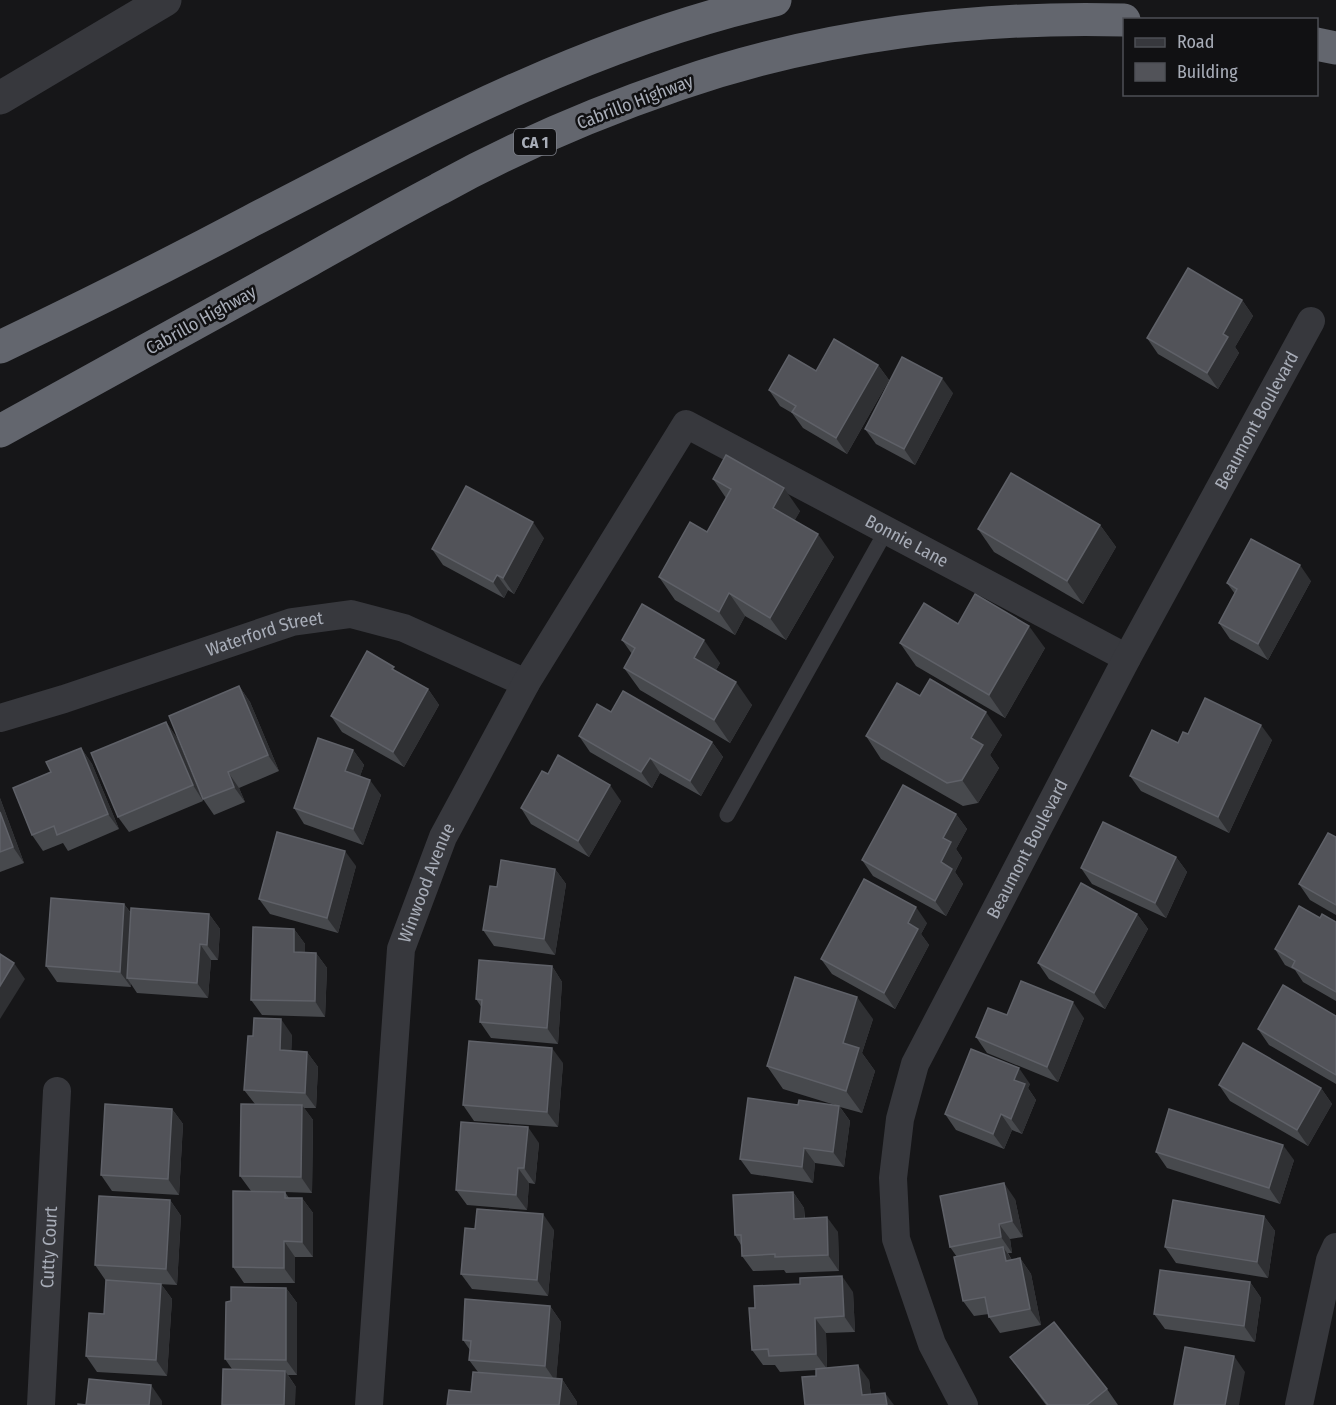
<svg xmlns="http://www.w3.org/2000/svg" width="1336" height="1405" font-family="'Fira Sans Condensed',sans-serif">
<rect width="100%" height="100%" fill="#161618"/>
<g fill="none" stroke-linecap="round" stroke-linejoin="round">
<polyline stroke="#37383d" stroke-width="15" points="727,815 886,531"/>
<g stroke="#37383d" stroke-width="28">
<path id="s1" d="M0,718L64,699L292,622L351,614L404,628L526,683"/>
<path id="s2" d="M41,1405L57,1091"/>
<path id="s3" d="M369,1405L401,949L443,837L526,683L686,424L1127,658"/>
<path id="s4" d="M964,1405L932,1344L896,1239L893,1178L900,1119L915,1064L1127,658L1311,321"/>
<polyline points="1299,1405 1330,1260 1336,1247"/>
</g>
<polyline stroke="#37383d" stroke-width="33" points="0,98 165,0"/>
<g stroke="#63666e" stroke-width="33">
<polyline points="1316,44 1336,48"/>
<path d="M0,347C84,307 168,265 251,221C419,134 589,42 775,0"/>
<path d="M0,431C103,374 207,317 310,260C353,236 395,212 439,189C515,147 597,112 679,84C821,35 975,16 1124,20"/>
</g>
</g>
<g fill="#47494d">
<polygon points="1242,300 1253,316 1235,347 1239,353 1218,389 1158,354 1147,338"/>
<polygon points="878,365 889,380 847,454 803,428 792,413 780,406 769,390 816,371"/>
<polygon points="953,393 915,465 876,444 865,429"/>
<polygon points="713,479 800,511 794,521 834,557 786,640 745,616 735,635 675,600 659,577 707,532 726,498"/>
<polygon points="1100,525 1116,547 1083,604 994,552 978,529"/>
<polygon points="544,538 514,594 508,590 504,598 443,565 432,549"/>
<polygon points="1311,581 1268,660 1230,639 1219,623 1235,594 1227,583"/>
<polygon points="958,624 1045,648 1005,718 916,666 900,643"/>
<polygon points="622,640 720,663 716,670 752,705 730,743 640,690 624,668 632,654"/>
<polygon points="239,686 250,702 279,771 239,788 245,802 214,815 203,799"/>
<polygon points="428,689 439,705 404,767 342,732 331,716"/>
<polygon points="920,696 1002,735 990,755 999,768 978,803 963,806 881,759 866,736"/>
<polygon points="611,712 712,742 723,757 701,796 660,773 652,788 590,752 579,736"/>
<polygon points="166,722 177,738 203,801 129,832 118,817"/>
<polygon points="1188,734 1272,740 1229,833 1141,791 1130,776 1178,743"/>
<polygon points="81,748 92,764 119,829 68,851 63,843 43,851 32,835 51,772"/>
<polygon points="353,750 364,765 360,776 381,795 363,845 304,824 294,808"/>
<polygon points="548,774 621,801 589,857 531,824 521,808"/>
<polygon points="0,798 24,863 0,872"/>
<polygon points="956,814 967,829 956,849 962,858 955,872 963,884 946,916 873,876 862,860"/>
<polygon points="1336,837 1336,915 1310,900 1299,884"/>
<polygon points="1176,857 1187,872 1166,918 1092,884 1081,868"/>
<polygon points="356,866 338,933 270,914 259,899"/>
<polygon points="555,869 566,884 555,955 494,946 483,930 497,887"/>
<polygon points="124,904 131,913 209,914 220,929 218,960 211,960 208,998 137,993 131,984 131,987 57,982 46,966"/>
<polygon points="1137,914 1148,929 1105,1009 1049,979 1038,963"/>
<polygon points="1320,918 1336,922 1336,1001 1303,982 1295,970 1285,965 1275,949"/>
<polygon points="927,923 921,934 929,945 895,1009 832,974 821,959"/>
<polygon points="294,929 305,944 305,953 316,953 327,968 325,1017 262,1015 251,1000"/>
<polygon points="552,966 562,982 558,1044 491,1038 480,1022 482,1008 476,999"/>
<polygon points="1007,1015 1084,1018 1058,1082 987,1053 976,1037"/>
<polygon points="1336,1016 1336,1084 1269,1045 1258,1029"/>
<polygon points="873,1019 862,1053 875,1071 862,1113 840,1107 850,1121 844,1167 815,1163 813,1183 751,1174 740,1159 798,1105 835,1105 783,1089 767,1066"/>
<polygon points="292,1035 291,1051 307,1052 318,1067 316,1108 304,1108 313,1120 312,1193 285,1192 289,1198 302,1198 313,1213 313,1257 295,1257 295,1283 244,1283 233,1267 251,1191 240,1176 255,1104 244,1090 253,1036"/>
<polygon points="563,1063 558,1127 474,1121 463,1105"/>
<polygon points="1030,1084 1028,1088 1036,1100 1022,1134 1012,1130 1004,1149 956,1130 945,1114"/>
<polygon points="1219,1085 1321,1088 1332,1104 1308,1146 1230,1101"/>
<polygon points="172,1109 183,1124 179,1195 112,1191 101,1175"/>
<polygon points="539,1143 535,1184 529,1183 527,1210 467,1205 456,1190"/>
<polygon points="1156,1152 1294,1160 1280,1204 1167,1168"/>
<polygon points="793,1192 804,1208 805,1218 838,1232 839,1271 786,1273 784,1270 753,1271 742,1256 741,1245 735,1235"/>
<polygon points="1015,1199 1023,1237 1010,1239 1012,1253 1008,1253 1012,1260 1020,1258 1031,1274 1041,1325 1000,1333 989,1317 989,1314 974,1316 963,1301 957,1257 950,1247"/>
<polygon points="170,1200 181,1216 177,1285 158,1284 161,1284 172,1299 167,1376 97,1372 86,1356 104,1314 106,1281 95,1265"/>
<polygon points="1264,1216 1275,1231 1268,1278 1176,1263 1165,1247"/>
<polygon points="475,1229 554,1230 548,1296 472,1289 461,1274"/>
<polygon points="1250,1282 1261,1298 1255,1342 1165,1329 1154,1314"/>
<polygon points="286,1288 297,1303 297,1375 288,1375 296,1387 232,1369 225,1359 231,1301"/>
<polygon points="853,1292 855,1332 826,1333 827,1368 869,1380 871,1395 894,1405 816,1376 816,1370 780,1372 775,1365 763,1365 752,1350"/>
<polygon points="550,1306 561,1322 556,1379 562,1379 577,1402 471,1392 478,1372 469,1360 470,1350 463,1340"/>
<polygon points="1010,1357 1107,1389 1118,1405 1046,1405"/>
</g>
<g fill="#2f3033">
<polygon points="1242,300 1253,316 1235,347 1239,353 1218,389 1207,373 1223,334"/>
<polygon points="878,365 889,380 847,454 836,438"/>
<polygon points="942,378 953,393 915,465 904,449"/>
<polygon points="784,488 800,511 789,531 773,508"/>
<polygon points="533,522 544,538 514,594 503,578"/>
<polygon points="1100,525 1116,547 1083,604 1067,581"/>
<polygon points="818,534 834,557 786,640 770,618"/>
<polygon points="1300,565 1311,581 1268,660 1258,644"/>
<polygon points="497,575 508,590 504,598 493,582"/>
<polygon points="729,593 745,616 735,635 719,612"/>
<polygon points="1029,626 1045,648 1005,718 989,695"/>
<polygon points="704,640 720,663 710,681 694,658"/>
<polygon points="736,682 752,705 730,743 714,720"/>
<polygon points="239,686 250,702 279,771 268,755"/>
<polygon points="428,689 439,705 404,767 393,752"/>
<polygon points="986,712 1002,735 990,755 999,768 978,803 962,780 971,738"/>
<polygon points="166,722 177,738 203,801 193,785"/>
<polygon points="1261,725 1272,740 1229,833 1218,817"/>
<polygon points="712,742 723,757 701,796 690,781"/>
<polygon points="81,748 92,764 119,829 108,814"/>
<polygon points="353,750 364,765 356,787 345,771"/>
<polygon points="650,758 660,773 652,788 641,772"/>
<polygon points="228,772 239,788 245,802 234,787"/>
<polygon points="370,780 381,795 363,845 353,829"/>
<polygon points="610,785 621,801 589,857 578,841"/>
<polygon points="0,798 24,863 13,847 0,812"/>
<polygon points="956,814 967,829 956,849 962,858 955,872 963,884 946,916 935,901 943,838"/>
<polygon points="345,851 356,866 338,933 327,918"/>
<polygon points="1176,857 1187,872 1166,918 1155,903"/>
<polygon points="555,869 566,884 555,955 544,939"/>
<polygon points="124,904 135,919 127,978 131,984 131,987 120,972"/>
<polygon points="916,907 927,923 921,934 929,945 895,1009 884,993 908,923"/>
<polygon points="209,914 220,929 218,960 207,945"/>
<polygon points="1137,914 1148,929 1105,1009 1094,993"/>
<polygon points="294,929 305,944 305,968 294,952"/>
<polygon points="200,944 211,960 208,998 197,983"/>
<polygon points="316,953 327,968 325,1017 315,1001"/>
<polygon points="14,963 25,979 0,1019 0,986"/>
<polygon points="552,966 562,982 558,1044 547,1028"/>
<polygon points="857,997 873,1019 862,1053 875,1071 862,1113 846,1091 843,1043"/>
<polygon points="1073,1002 1084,1018 1058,1082 1047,1067"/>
<polygon points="281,1019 292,1035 291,1066 280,1050"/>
<polygon points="552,1048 563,1063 558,1127 547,1112"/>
<polygon points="307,1052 318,1067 316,1108 305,1093"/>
<polygon points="1019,1068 1030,1084 1028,1088 1036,1100 1022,1134 1011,1119 1014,1080"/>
<polygon points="1321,1088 1332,1104 1308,1146 1297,1130"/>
<polygon points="302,1105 313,1120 312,1193 301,1177"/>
<polygon points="839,1106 850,1121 844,1167 833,1152"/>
<polygon points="172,1109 183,1124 179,1195 168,1179"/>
<polygon points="1001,1114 1012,1130 1004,1149 993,1134"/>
<polygon points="528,1127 539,1143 535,1184 524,1168"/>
<polygon points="1283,1145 1294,1160 1280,1204 1269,1188"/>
<polygon points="804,1148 815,1163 813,1183 802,1167"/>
<polygon points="518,1168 529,1183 527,1210 516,1195"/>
<polygon points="1004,1183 1015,1199 1023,1237 1012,1221"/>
<polygon points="793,1192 804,1208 805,1234 794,1219"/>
<polygon points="302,1198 313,1213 313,1257 302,1242"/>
<polygon points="170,1200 181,1216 177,1285 166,1269"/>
<polygon points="543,1214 554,1230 548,1296 537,1280"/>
<polygon points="1264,1216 1275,1231 1268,1278 1257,1262"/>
<polygon points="827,1217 838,1232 839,1271 828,1255"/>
<polygon points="999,1224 1010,1239 1012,1253 1001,1237"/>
<polygon points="284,1241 295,1257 295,1283 284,1268"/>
<polygon points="1003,1247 1014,1263 1006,1261"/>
<polygon points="1020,1258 1031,1274 1041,1325 1030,1309"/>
<polygon points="842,1276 853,1292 855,1332 844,1316"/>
<polygon points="1250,1282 1261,1298 1255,1342 1244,1326"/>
<polygon points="161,1284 172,1299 167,1376 156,1360"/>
<polygon points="286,1288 297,1303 297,1375 286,1360"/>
<polygon points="550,1306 561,1322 556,1382 545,1366"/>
<polygon points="815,1318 826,1333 827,1369 816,1354"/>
<polygon points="1234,1356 1245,1372 1239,1405 1225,1405"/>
<polygon points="858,1365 869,1380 872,1405 862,1395"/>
<polygon points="285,1371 296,1387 295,1405 284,1405"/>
<polygon points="562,1379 577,1402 577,1405 559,1405"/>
<polygon points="151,1385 162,1401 162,1405 149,1405"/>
<polygon points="885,1393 894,1405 887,1405"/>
</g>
<g fill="#525359" stroke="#5f6168" stroke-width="1.5">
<polygon points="1188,268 1242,300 1223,334 1228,337 1207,373 1147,338"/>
<polygon points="834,339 878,365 836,438 792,412 796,406 769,390 789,355 816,371"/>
<polygon points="902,357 942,378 904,449 865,429"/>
<polygon points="726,455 784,488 773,508 818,534 770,618 729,593 719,612 659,577 690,522 707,532 731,489 713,479"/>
<polygon points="1011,473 1100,525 1067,581 978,529"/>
<polygon points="466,486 533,522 503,578 497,575 493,582 432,549"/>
<polygon points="1251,539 1300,565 1258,644 1219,623 1237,589 1227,583"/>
<polygon points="975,594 1029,626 989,695 900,643 924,603 958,624"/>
<polygon points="642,604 704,640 694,658 736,682 714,720 624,668 635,648 622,640"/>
<polygon points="367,651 394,667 392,669 428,689 393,752 331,716"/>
<polygon points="930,679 986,712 971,738 983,745 962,780 947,783 866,736 897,683 920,696"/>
<polygon points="239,686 268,755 228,772 234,787 203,799 169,716"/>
<polygon points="623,691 712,742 690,781 650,758 641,772 579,736 597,704 611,712"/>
<polygon points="1205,698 1261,725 1218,817 1130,776 1152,730 1178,743 1183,732 1188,734"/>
<polygon points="166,722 193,785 118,817 91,753"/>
<polygon points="318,738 353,750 345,771 370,780 353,829 294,808"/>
<polygon points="81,748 108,814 57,835 54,826 32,835 13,788 51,772 46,762"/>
<polygon points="558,755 610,785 578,841 521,808 542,771 548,774"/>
<polygon points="903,785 956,814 943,838 951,842 941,862 952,869 935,901 862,860"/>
<polygon points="0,812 13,847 0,852"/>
<polygon points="1103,822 1176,857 1155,903 1081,868"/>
<polygon points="277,832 345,851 327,918 259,899"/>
<polygon points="1328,833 1336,837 1336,905 1299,884"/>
<polygon points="501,860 555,869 544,939 483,930 490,886 497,887"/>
<polygon points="864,879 916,907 908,923 918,929 884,993 821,959"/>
<polygon points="1081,883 1137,914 1094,993 1038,963"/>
<polygon points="51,898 124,904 120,972 46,966"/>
<polygon points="1299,906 1320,918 1322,914 1336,922 1336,992 1292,967 1295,961 1275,949"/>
<polygon points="131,908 209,914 207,945 200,944 197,983 127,978"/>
<polygon points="253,927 294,929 294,952 316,953 315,1001 251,1000"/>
<polygon points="0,954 14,963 0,986"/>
<polygon points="479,960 552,966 547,1028 480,1022 482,1000 476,999"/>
<polygon points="795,977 857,997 843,1043 859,1048 846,1091 767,1066"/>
<polygon points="1021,981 1073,1002 1047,1067 976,1037 988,1008 1007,1015"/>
<polygon points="1283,985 1336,1016 1336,1075 1258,1029"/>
<polygon points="254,1018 281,1019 280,1050 307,1052 305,1093 244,1090 248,1036 253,1036"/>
<polygon points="469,1041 552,1048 547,1112 463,1105"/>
<polygon points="1243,1043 1321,1088 1297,1130 1219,1085"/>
<polygon points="971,1049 1019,1068 1014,1080 1025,1084 1011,1119 1001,1114 993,1134 945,1114"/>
<polygon points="748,1098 798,1105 799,1100 839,1106 833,1152 804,1148 802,1167 740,1159"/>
<polygon points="105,1104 172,1109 168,1179 101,1175"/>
<polygon points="241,1104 302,1105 301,1177 240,1176"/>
<polygon points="1169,1109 1283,1145 1269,1188 1156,1152"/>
<polygon points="461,1122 528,1127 524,1168 518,1168 516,1195 456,1190"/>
<polygon points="1004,1183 1012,1221 999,1224 1001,1237 950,1247 940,1196"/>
<polygon points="233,1191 285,1192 285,1198 302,1198 302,1242 284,1241 284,1268 233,1267"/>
<polygon points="793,1192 794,1219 827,1217 828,1255 775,1257 775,1254 742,1256 741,1235 735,1235 733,1195"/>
<polygon points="99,1196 170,1200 166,1269 95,1265"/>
<polygon points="1173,1200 1264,1216 1257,1262 1165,1247"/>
<polygon points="477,1209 543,1214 537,1280 461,1274 465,1228 475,1229"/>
<polygon points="1003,1247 1006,1261 1020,1258 1030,1309 989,1317 985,1297 963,1301 954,1257"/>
<polygon points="1160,1270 1250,1282 1244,1326 1154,1314"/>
<polygon points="842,1276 844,1316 815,1318 816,1354 769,1356 768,1349 752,1350 749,1308 755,1308 754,1286 800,1284 800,1278"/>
<polygon points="106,1280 161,1284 156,1360 86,1356 89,1313 104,1314"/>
<polygon points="231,1287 286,1288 286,1360 225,1359 226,1302 231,1301"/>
<polygon points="465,1299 550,1306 545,1366 469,1360 471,1341 463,1340"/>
<polygon points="1054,1322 1107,1389 1087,1405 1048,1405 1010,1357"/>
<polygon points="1185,1347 1234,1356 1225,1405 1174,1405"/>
<polygon points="858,1365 862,1395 885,1393 887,1405 805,1405 802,1377 816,1376 816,1369"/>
<polygon points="223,1369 285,1371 284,1405 222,1405"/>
<polygon points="473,1372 562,1379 559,1405 447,1405 449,1390 471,1392"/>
<polygon points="89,1379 151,1385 149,1405 78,1405 78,1404 86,1405"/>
</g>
<g text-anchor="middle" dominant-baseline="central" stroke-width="5" stroke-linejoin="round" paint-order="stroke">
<rect fill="#111113" stroke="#7b7e86" stroke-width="1.5" x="514" y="129" width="42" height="26" rx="4.5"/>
<g font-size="16" font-weight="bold" fill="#a8adb8">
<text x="535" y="142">CA 1</text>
</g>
<g font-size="18" fill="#a8adb8" stroke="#111113">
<text transform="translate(635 102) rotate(-21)">Cabrillo Highway</text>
<text transform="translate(201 320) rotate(-29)">Cabrillo Highway</text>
<text stroke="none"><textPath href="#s4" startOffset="1086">Beaumont Boulevard</textPath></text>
<text stroke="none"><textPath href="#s3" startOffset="1306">Bonnie Lane</textPath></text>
<text stroke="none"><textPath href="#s1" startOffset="278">Waterford Street</textPath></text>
<text stroke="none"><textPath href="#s4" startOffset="600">Beaumont Boulevard</textPath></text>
<text stroke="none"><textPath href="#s3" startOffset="528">Winwood Avenue</textPath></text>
<text stroke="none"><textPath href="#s2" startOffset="158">Cutty Court</textPath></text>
</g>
</g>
<rect x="1123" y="18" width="195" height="78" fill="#111113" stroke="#4d4f55" stroke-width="1.5"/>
<rect x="1135" y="38" width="30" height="9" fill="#37383d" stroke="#4d4f55" stroke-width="1.5"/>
<text x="1177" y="48" font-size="18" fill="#a8adb8">Road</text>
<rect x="1135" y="63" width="30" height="18" fill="#525359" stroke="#4d4f55" stroke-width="1.5"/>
<text x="1177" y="78" font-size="18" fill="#a8adb8">Building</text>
</svg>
